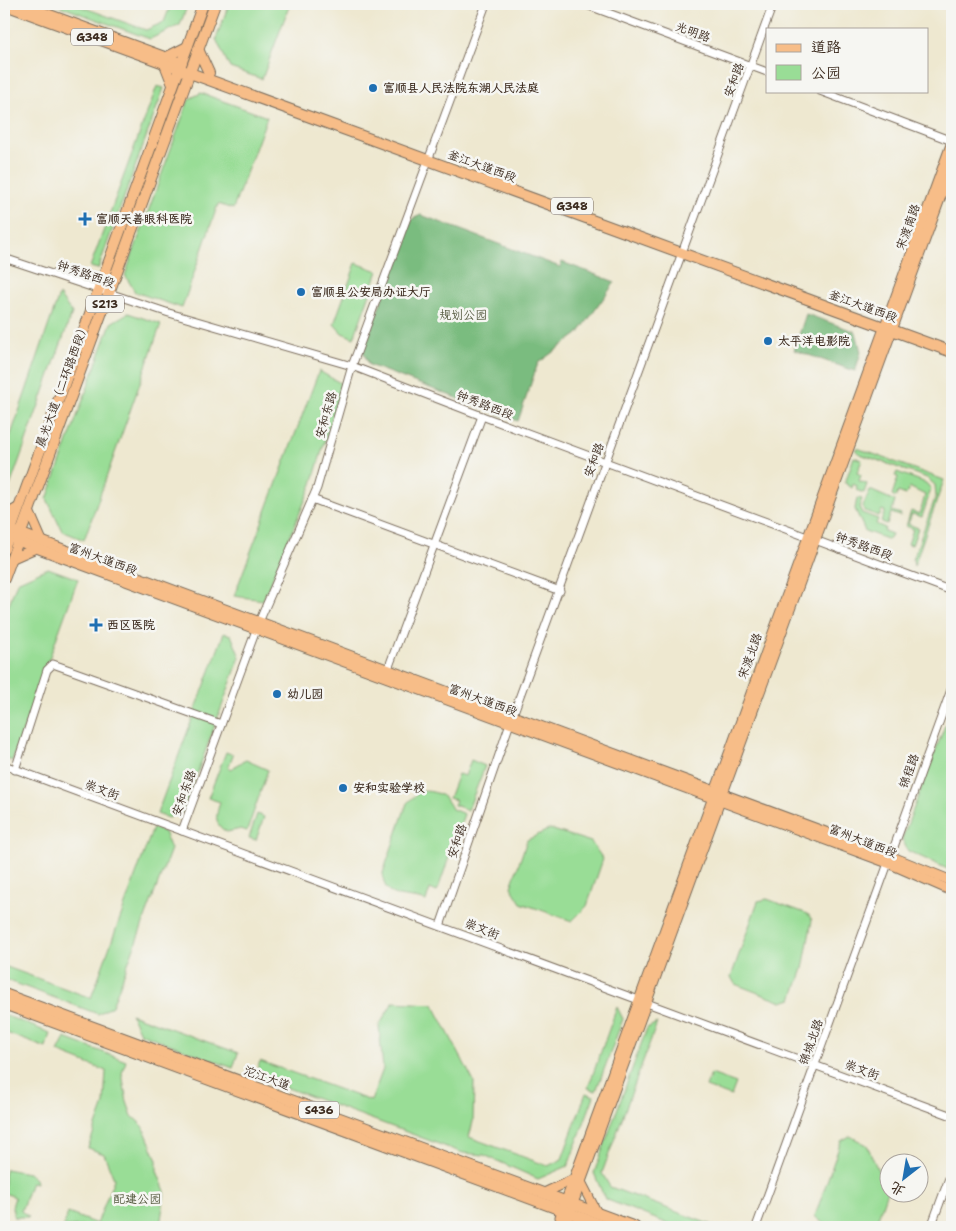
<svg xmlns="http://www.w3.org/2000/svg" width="956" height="1231" font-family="'Shantell Sans','LXGW WenKai TC',sans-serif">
<rect width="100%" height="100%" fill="#f6f6f2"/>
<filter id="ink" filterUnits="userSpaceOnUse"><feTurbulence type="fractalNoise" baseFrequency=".02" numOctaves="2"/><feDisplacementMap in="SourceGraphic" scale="10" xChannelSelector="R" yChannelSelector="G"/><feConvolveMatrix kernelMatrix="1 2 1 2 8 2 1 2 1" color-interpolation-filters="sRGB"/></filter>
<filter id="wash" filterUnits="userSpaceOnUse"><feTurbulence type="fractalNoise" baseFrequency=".0096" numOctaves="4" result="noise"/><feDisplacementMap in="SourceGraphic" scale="20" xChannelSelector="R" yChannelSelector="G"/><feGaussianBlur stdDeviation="1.12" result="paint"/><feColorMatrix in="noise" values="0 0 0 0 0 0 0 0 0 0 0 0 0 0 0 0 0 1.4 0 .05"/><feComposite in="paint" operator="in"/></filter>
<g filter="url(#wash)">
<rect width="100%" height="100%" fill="#eee8d0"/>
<g fill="#99dd96" stroke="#6a845a">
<polygon points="54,4 74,4 146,30 164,22 171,4 188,4 180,25 150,39"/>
<polygon points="229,4 290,4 262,79 230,68 216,39"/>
<polygon points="157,86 164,88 98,269 90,267"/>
<polygon points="201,93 267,117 233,209 218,204 182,308 135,292 125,275 189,99"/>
<polygon points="356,263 378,271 354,338 342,333 334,324"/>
<polygon points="59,295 72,313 10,486 4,489 4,455"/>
<polygon points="128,313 161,324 84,540 62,531 47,499 111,323"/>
<polygon points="319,371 342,384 312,484 263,600 234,596"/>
<polygon points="857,448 944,480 914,566 913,559 936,496 935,485 927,478 860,454 856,451"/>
<polygon points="854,457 862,460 857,473 861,475 859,481 867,484 864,493 856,490 857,486 853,484 852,488 845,483"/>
<polygon points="897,472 926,483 931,489 922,517 912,514 908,524 918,528 912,545 908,544 913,529 906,526 911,511 920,514 925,495 909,487 906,495 898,492 896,497 892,495 898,477 895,476"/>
<polygon points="870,490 895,501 892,511 901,514 900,516 891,513 887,524 881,522 885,511 882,510 879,516 864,511 863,506"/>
<polygon points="857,498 862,499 859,507 862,513 878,519 876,524 885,528 884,531 892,534 889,540 865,531 855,509"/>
<polygon points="48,568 78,579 12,761 4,758 4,618 17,582"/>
<polygon points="224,633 231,635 240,657 183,812 168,818 157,814"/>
<polygon points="952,707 952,871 908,851 902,839"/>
<path d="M226,752L233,755L228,768L232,770L236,765L246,760L268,770L247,831L241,829L227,832C213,824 216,816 220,802L208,798Z"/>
<polygon points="471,760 485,766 468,810 454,805 456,800 449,798 458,774 465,776"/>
<path d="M425,791C439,792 446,796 452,809L464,814L437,892L430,889L426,901C408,894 383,903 383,873L407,803L418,793Z"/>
<polygon points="257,814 264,817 256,840 249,838"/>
<polygon points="153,828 164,832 171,849 112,1006 98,1014 4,979 4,966 91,998"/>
<polygon points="550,829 591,842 603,859 587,906 572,921 521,903 511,887 527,840"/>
<polygon points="767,899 808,914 812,920 803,969 792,999 782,1002 735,984 731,977 758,901"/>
<polygon points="393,1002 433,1004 474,1082 473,1122 469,1137 548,1166 562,1159 586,1093 594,1096 568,1166 538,1179 484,1155 463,1153 255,1076 260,1061 371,1101 383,1069 379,1026"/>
<polygon points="617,1007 623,1019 596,1091 588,1088"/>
<polygon points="131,1014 238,1053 233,1068 140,1033"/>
<polygon points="4,1015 50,1033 46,1048 4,1032"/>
<polygon points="657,1023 602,1173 610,1187 717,1227 676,1227 605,1199 594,1173 647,1028"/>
<polygon points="65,1038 126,1061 122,1073 127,1102 132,1116 143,1126 157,1160 157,1171 165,1191 160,1227 63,1227 68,1213 97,1224 114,1179 104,1154 88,1148 104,1104 106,1071 58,1052"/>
<polygon points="711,1074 736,1083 731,1096 706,1087"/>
<path d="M850,1136L867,1145L887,1191L875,1227C858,1227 826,1231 815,1216L841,1141Z"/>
<polygon points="6,1169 28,1173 35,1179 36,1183 31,1182 21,1211 29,1217 14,1217 12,1207 15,1197 4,1193 4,1174"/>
</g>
<g fill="#7abc7f" stroke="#5a734e">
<polygon points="421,215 560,267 562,262 615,282 578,334 538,363 518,421 369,365 363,351 412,219"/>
<polygon points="806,314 856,332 861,352 855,371 794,350"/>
</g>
</g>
<g filter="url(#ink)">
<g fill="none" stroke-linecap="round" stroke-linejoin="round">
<g stroke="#7a6c5c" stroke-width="9">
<g id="minor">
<polyline points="584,4 767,72"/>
<polyline points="820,91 952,141"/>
<polyline points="4,258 169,313 352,366 482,416 952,591"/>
<polyline points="312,499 560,591"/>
<polyline points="388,669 482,416"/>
<polyline points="4,765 952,1116"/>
<polyline points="15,770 47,670 53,664 221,724"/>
<polyline points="182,831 259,622 317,488 352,366 486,4"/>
<polyline points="440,926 510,723 773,4"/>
<polyline points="756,1227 952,687"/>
<polyline points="931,1227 952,1170"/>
</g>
</g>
<g stroke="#7a6c5c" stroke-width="11">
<g id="major">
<polyline points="21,4 182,63"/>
<polyline points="4,5 179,69"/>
<polyline points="166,57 188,46"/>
<polyline points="164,63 173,86"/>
<polyline points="29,511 42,541"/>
<polyline points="4,516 19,507"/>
<polyline points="4,527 890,856 952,881"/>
<polyline points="4,536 888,863 952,891"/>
<polyline points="11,559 36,548"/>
<polyline points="581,1182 597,1213"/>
<polyline points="544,1193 574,1179"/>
<polyline points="560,1217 952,142"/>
<polyline points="567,1220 952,166"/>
</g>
</g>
<g stroke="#7a6c5c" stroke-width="12">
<g id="highway">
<polyline points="198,49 209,73"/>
<polyline points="179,69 952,352"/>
<polyline points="4,549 203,4"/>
<polyline points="4,579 215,4"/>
<polyline points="4,994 635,1227"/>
<polyline points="4,1004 607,1227"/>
</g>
</g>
<use href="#minor" stroke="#fff" stroke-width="7"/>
<use href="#major" stroke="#f7bd88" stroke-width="9"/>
<use href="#highway" stroke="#f7bd88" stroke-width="10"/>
</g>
</g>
<g fill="#1f6fb2" stroke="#f6f6f2" stroke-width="2">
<circle cx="373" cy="88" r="5"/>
<path d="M82.5 211.5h5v5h5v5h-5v5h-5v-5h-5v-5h5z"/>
<circle cx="301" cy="292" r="5"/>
<circle cx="768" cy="341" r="5"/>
<path d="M93.5 617.5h5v5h5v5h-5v5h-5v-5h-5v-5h5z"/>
<circle cx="277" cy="694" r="5"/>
<circle cx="343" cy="788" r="5"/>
</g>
<g text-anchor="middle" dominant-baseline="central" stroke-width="5" stroke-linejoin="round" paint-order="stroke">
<g fill="#f6f6f2" stroke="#73675e" stroke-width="1">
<rect x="71" y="28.5" width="42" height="17" rx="4"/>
<rect x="551" y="197.5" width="42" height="17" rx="4"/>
<rect x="86" y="295.5" width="38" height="17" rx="4"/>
<rect x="299" y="1101.5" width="40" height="17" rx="4"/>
</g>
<g font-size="11" font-weight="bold" fill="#3b2a1e">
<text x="92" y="37">G348</text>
<text x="572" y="206">G348</text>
<text x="105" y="304">S213</text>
<text x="319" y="1110">S436</text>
</g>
<g font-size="12" fill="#3b2a1e" stroke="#f6f6f2">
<text transform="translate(693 32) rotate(20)">光明路</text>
<text transform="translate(734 80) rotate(-70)">安和路</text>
<text transform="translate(482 166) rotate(20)">釜江大道西段</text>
<text transform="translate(908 227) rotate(-70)">宋渡南路</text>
<text transform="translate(86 274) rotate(19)">钟秀路西段</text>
<text transform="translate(863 306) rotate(20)">釜江大道西段</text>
<text transform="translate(62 385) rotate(-70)">晨光大道（二环路西段）</text>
<text transform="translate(485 405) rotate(21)">钟秀路西段</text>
<text transform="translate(326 415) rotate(-74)">安和东路</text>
<text transform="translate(594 460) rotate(-70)">安和路</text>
<text transform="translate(864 546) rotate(20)">钟秀路西段</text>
<text transform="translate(103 559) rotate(20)">富州大道西段</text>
<text transform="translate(750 656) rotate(-70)">宋渡北路</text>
<text transform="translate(483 700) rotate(20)">富州大道西段</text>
<text transform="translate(909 771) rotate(-70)">锦程路</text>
<text transform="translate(102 790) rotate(20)">崇文街</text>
<text transform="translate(184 793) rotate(-70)">安和东路</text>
<text transform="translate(457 841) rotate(-71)">安和路</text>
<text transform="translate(863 841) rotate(21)">富州大道西段</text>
<text transform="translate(482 929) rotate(21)">崇文街</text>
<text transform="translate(811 1042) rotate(-70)">锦城北路</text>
<text transform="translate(862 1070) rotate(20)">崇文街</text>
<text transform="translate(267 1078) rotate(20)">沱江大道</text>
</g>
<g font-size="12" font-weight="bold" fill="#3b2a1e" stroke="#f6f6f2" text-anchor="start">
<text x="383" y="88">富顺县人民法院东湖人民法庭</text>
<text x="96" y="219">富顺天善眼科医院</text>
<text x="311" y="292">富顺县公安局办证大厅</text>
<text x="778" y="341">太平洋电影院</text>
<text x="107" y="625">西区医院</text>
<text x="287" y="694">幼儿园</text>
<text x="353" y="788">安和实验学校</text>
</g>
<g font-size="12" fill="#52573c" stroke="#f6f6f2">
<text x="463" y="315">规划公园</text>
<text x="137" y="1199">配建公园</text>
</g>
</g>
<rect width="956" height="1231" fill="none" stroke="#f6f6f2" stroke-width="20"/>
<rect x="766" y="28" width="162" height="65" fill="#f6f6f2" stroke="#aba49d"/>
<rect x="776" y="44" width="25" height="8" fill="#f7bd88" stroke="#aba49d"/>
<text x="811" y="52" font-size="15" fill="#3b2a1e">道路</text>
<rect x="776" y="65" width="25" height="15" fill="#99dd96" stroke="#aba49d"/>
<text x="811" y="78" font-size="15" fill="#3b2a1e">公园</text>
<g transform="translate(904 1178) rotate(211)"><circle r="24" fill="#f6f6f2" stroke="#aba49d"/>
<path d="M0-4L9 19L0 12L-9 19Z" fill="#1f6fb2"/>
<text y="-8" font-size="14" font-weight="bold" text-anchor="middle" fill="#3b2a1e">北</text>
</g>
</svg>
